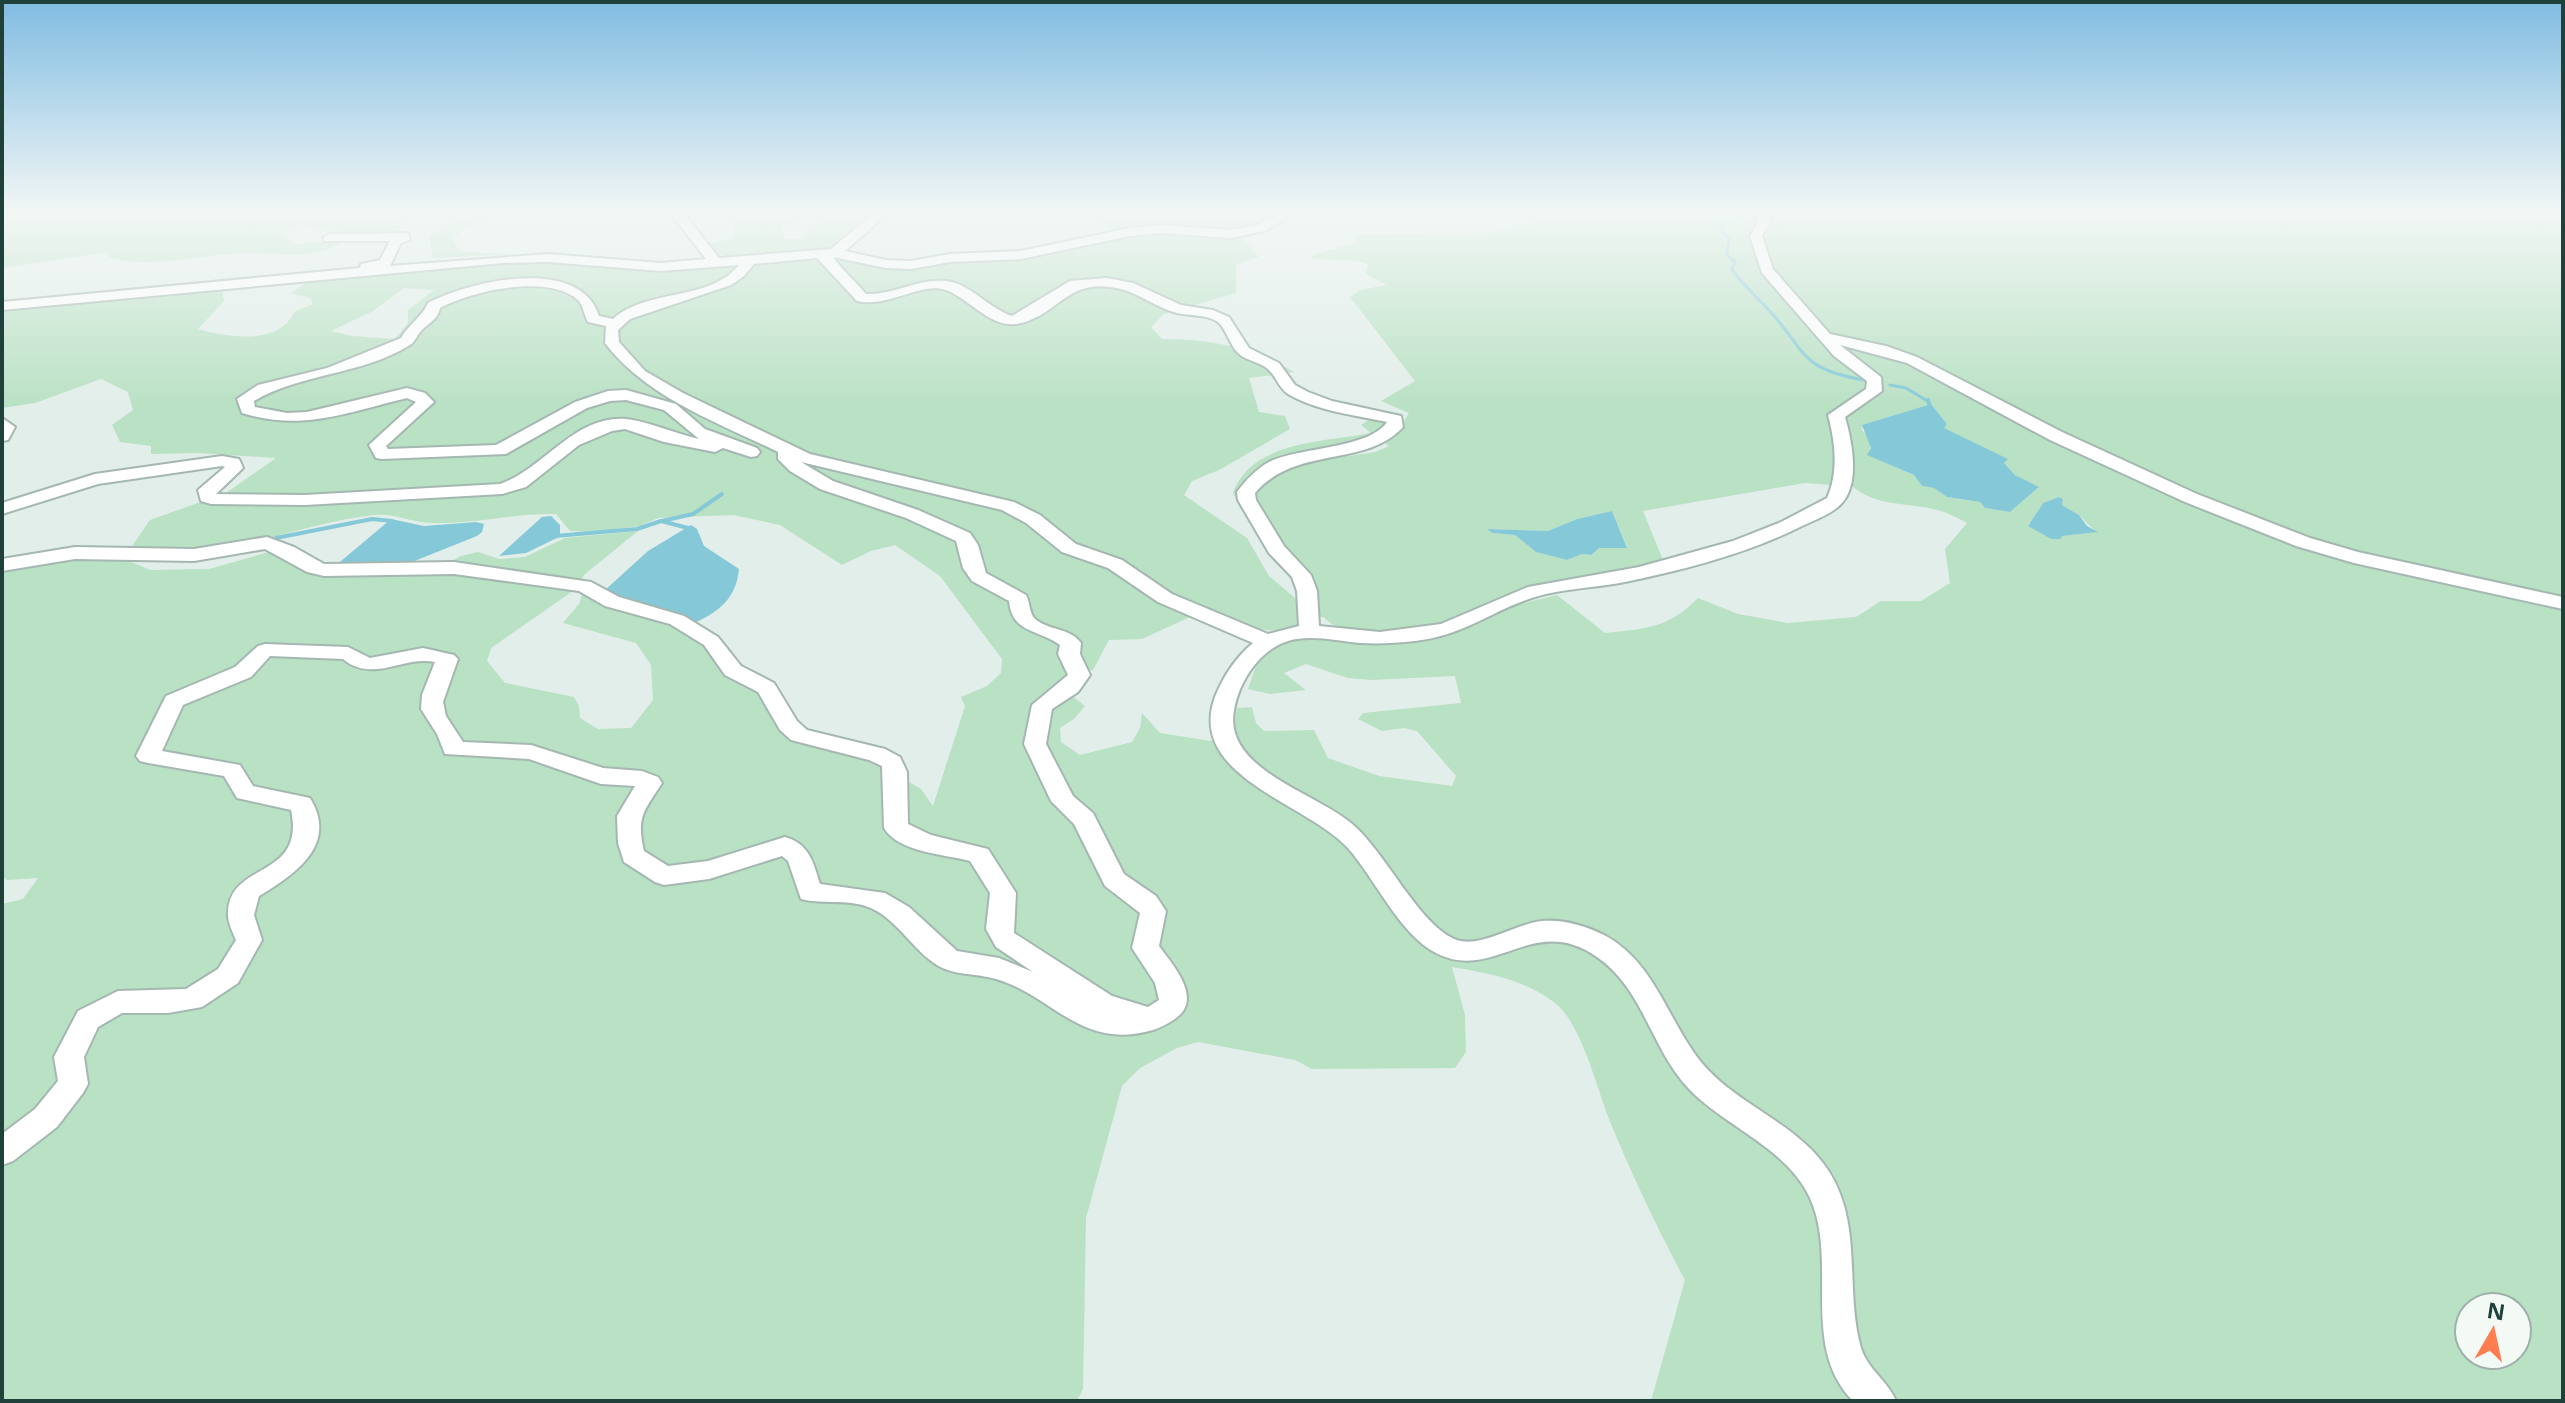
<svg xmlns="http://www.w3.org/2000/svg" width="2565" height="1403" font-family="'Open Sans',sans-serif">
<rect width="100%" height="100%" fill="#e2eee9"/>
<g fill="#b9e1c4" fill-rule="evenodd">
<path d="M2,210H506L461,231L453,240L460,252L513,254L433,258L429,236L451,223L453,214L435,213L401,221L398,235L359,236L300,225L282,234L295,244L328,241L341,243C310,262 273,251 239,253C197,256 152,268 110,258L107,252L2,268Z"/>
<polygon points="724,210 755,210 773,218 812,218 781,225 784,239 804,239 810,232 807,229 842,210 881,210 833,250 731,259 714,251 709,244 734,238 733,219"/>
<polygon points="1091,210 1253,210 1258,213 1287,210 1260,221 1267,224 1229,232 1112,233"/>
<path d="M1523,210H2319L2345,216L2344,213L2375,214L2373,210H2563V1401H1651L1685,1280C1657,1228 1631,1173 1609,1119C1597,1088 1581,1023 1555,1003C1526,980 1488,973 1452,967L1465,1015L1466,1052L1455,1068L1312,1069L1295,1060L1198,1042L1177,1048L1140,1068L1122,1086L1086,1218L1083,1389L1077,1401H2V904L23,899L38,878L7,880L2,877V570L78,558L127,560L150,570L209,569L276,550L310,570L362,574L433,571L461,556L478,552L499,559L525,557L565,538L638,531L585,574L570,593L491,648L487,661L505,683L574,697L579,706L580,718L598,729L631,728L653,700L651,665L636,643L563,623L579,604L583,592L601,603L648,613L696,637L712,649L720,664L731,674L761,689L774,722L787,735L806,745L869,758L921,789L933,806L965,706L961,697L987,686L1001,673L1002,659L940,576L895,545L871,551L842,565L780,525L733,515L658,518L640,526L594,532L570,531L556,514C515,513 475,524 434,523C413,523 395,513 374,515C295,523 212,568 132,546L150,520L226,493L276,458L197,453L151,454V446L120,442L112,425L133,410L128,392L101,379L35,403L2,408V309L184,289H222L224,301L198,329C226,337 280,346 294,312L313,304L310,298L291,293L308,282L458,263L542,260L663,269L727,264L740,268L756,265L757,262L833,255L881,267L913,269L956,261L1028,259L1081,244L1149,232L1240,236L1259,257L1236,264V293L1164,314L1151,327L1162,339C1210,339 1253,347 1294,372L1249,378L1259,412L1285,416L1290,429L1219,470L1192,481L1184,495L1247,538L1269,576L1296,599L1304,612H1312C1313,574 1284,554 1265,524C1260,515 1256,504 1251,495C1264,462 1343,458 1375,452L1389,446L1382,441L1362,439L1291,455L1264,464L1242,490L1244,501L1254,524L1241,509L1233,493C1251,441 1325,442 1371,433L1361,425L1367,421H1404L1409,413L1381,401L1415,381L1350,297L1360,290L1387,285L1366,274L1368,264C1349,257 1331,262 1311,258L1314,254L1355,243L1357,234L1485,233L1533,225ZM404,288L434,290L408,310V323L395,339L352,336L331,331L373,311ZM1931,404L1947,424L1943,428L2007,459L2004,463L2015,475L2038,488L2010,512L1985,508L1980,502L1947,497L1934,488L1922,486L1914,475L1868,455C1873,445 1869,438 1862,430L1863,425ZM1837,476L1852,478V486C1879,509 1912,501 1944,512C1952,515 1960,519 1967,523L1945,549L1950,583L1921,601H1881L1856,617L1788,623L1738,614L1698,598C1669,628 1645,629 1605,633L1557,595L1500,609L1446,637L1403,643H1365L1310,635L1288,641L1266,654L1257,663L1248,689L1270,694L1306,690L1284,673L1306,664L1348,678L1372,680L1455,676L1461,703L1363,713L1358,719L1382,731L1404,728L1417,731L1456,776L1452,786L1379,776L1328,758L1314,730L1264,731L1256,723L1252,707L1237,708L1232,719L1211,741L1160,733L1142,713L1140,728L1132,742L1080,755L1061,742L1060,728L1074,719L1085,706L1060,686L1069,670H1093L1109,640L1142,639L1205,610C1238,622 1265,637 1301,628L1303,619L1323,617L1338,629L1368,635L1420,630L1459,620L1504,596L1637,569L1663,560L1643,511L1805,483L1833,485ZM2059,497L2063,499L2062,505L2079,515L2096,532L2062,536L2060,539L2051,538L2028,526L2043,503ZM1612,511L1627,547L1599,548L1591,555L1582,554L1567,560L1536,552L1515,535L1492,533L1488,529L1548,531L1577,519ZM2469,1307H2517V1355H2469Z"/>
</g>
<g fill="#85c9d8">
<polygon points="1931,404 1947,424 1944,428 2008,459 2004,463 2015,475 2039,487 2010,512 1985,508 1980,502 1947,497 1934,488 1922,486 1914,475 1867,455 1871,448 1862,425"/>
<polygon points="2059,497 2063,499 2062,505 2079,515 2087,526 2098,532 2062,536 2061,539 2051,539 2028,526 2043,503"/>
<polygon points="1612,511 1627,548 1599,548 1591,555 1582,554 1567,560 1536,552 1515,535 1492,533 1487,529 1548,531 1577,519"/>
<polygon points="551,516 560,525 560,534 557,538 526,553 499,556 542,517"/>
<polygon points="391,519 424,526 476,522 484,524 482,532 477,536 412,562 382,563 372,567 334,567"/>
<path d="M691,525L697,529L704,546L739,569C736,600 717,613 692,624L667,610L604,591L648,551Z"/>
</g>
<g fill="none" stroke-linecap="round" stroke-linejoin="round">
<g stroke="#85c9d8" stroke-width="3">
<path d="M1734,210L1738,215L1719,228L1729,239L1727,255L1735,262L1732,270C1743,284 1754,295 1766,307C1808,351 1796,368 1864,380"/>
<polyline points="1890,385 1906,388 1929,402"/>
</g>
<g stroke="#85c9d8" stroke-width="4">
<polyline points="1928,400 1930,407"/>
<polyline points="662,521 693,514 722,494"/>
<polyline points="555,536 637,529 661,521 688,528"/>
<polyline points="276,538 372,519 392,521"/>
</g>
<g stroke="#a4b7b1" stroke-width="4">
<g id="minor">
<path d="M668,210H681L719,258L831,249L878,210H892L845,251L886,260L911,261L950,254L1021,251L1130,228L1162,225L1230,230L1257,225L1283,210H1299L1265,231L1230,238L1162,233L1130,236L1021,259L950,262L911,269L886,268L833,257C843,271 855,281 866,294C894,295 918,278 946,281C969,283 990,309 1012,316L1070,281L1107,278L1133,283L1181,305L1213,310L1229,317L1249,348L1279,363L1295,385L1308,392L1332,401L1401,416L1403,427C1366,468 1296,445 1255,493L1256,500L1284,546L1311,575L1317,591L1319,626L1380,632L1441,624L1528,587L1639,567L1733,541L1781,522L1827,498C1839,472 1835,441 1828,415L1866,389L1867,381L1834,356L1762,273L1750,236L1758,222L1754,210H1766L1770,222L1762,236L1773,269L1830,334L1886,346L1917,357L2062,432L2197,494L2310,538L2358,552L2563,597V609L2354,563L2296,546L2185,502L2050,440L1907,363L1840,345L1881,377L1882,391L1845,417C1852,441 1861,485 1840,505C1830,515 1812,521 1800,527C1746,554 1684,570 1625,582C1596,588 1564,588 1535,597C1490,611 1466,635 1415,641C1397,643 1379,644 1361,643C1337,641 1310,634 1288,641C1259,650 1239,682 1234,710C1223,769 1314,792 1351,823C1385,851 1417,922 1454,939C1480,950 1516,923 1542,921C1563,919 1586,926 1604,935C1653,961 1666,1015 1697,1057C1732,1104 1796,1121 1828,1170C1864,1226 1844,1288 1861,1348C1868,1370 1888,1381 1896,1401H1853C1799,1346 1839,1262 1810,1198C1787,1148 1726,1127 1690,1090C1651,1050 1644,989 1597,957C1533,912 1494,983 1436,953C1399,934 1375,878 1347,847C1306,803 1186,776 1215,697C1223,677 1236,657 1253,643L1158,602L1108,568L1062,552L1026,523L1002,510L801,462L833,481L918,510L970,533L978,545L986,573L1026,595C1030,602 1029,613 1035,619C1049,631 1069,627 1081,643L1080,654L1090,675L1078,692L1052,709L1046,744L1073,796L1093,813L1124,874L1156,896L1166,911L1159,946C1170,961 1197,991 1183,1011C1178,1019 1162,1027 1153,1030C1081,1051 1054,996 996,979C976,973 955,976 937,965C913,950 899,922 873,909C852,898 823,905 801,899L788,861L782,856L709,879L664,885L655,882L624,862L618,843L617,816L635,786L601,784L529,759L445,754L437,734L421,709L422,695L435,662C403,655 373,684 343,659L270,656L251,677L183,705L162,751L240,765L253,786L310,798C339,845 294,875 259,896L254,915L262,940L238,983L202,1007L168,1013H122L98,1027L84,1057L88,1084L83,1093L57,1127L13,1161L2,1165V1134L35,1109L58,1081L54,1057L78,1011L118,991L186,989L218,969L236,940C233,933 228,923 228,915C227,860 306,881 291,810L237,798L224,776L148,763L140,761L136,756L166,696L235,667L258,646L265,644L348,647L370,658L423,648L454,655L458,659L443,702L446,716L463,742L531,745L603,768L642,771L658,777L662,783C644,811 636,817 644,851L668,866L708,861L785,837C809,844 813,861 820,884L885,893L909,907L957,951L999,958L1033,972L996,947L986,929L990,893L970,861C945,854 899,853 884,828L882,766L869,760L791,740L780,730L758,692L725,675L704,645L670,624L605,606L579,591L454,574L324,576L307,572L265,549L194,561L75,559L2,571V559L75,547L194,549L267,537L294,547L324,564L454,562L591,582L619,597L684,616L718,637L741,666L774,683L797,721L807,730L885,749L900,757L907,772L908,824L931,835L988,849L1016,893L1014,933L1112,996L1148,1007L1159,1000L1155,983L1132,948L1140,913L1105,886L1074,824L1051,801L1024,744L1032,705L1068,675L1058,654L1060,645C1039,629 1012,634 1009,601L972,581L963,568L956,541L906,518L820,489L790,471L778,459V452C717,422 647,398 605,343L606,326L588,322C584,315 583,305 578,300C548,273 471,291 440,308C438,320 428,323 421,331C417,335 415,342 410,345C362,375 301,373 254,401L255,407L287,413L307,412L407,388L425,393L434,402L386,446L388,449L496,445L575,402L608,391L626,390L676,404L705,429L757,448L760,452L757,456L751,457L723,448L715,452L664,442L625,429L612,431L579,445L526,487L502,494L305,505L211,504L201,501L198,490L225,467L222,466L98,484L2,514V503L95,474L222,456L239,459L243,468L216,494L305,495L500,484C544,469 574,415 626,419C648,421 676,434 699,439L664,410L626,400L610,401L587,408L506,454L382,459L376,458L369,445L416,402L407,398C348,412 303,432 242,413L237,399L258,385L327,368L401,338C409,324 422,317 428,303C470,281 580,255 599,316L613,319C647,288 709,302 739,265L661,271L548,262L503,263L2,310V302L360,268L361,264L380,260L390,241H324L323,238L329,234L408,233L410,240L401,243L390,266L548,254L661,263L706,259ZM817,258L857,301C889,308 922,281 946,290C968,298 991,328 1016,324C1059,317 1066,275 1121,289C1140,294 1157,308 1177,313C1189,316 1207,314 1218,322C1227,330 1229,344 1238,353C1246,361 1261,362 1269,370C1277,378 1279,388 1288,394C1317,411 1354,415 1387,422C1369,449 1299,447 1269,462C1256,469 1246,480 1237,492L1238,500L1269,553L1292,577L1297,591L1299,626L1268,634L1172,594L1122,560L1076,544L1040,515L1014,502L810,454L683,393L645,371L619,342L618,330L630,319L731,285L744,276L754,264Z"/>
<polygon points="2553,210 2563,210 2563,216"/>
<polygon points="2,418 15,427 8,440 2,441"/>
</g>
</g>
<use href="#minor" fill="#fff" fill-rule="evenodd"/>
</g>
<linearGradient id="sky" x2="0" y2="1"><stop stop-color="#80bce2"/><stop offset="0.52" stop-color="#f2f7f5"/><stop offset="1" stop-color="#f2f7f5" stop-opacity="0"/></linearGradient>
<rect width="2565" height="407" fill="url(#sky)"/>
<rect width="2565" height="1403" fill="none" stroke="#204139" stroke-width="8"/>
<g transform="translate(2493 1331) rotate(9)"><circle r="38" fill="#f3faf6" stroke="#9fb0aa" stroke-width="2"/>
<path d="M0-6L14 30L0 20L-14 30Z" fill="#ff7d4f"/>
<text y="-12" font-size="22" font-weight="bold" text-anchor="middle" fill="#204139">N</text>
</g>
</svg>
